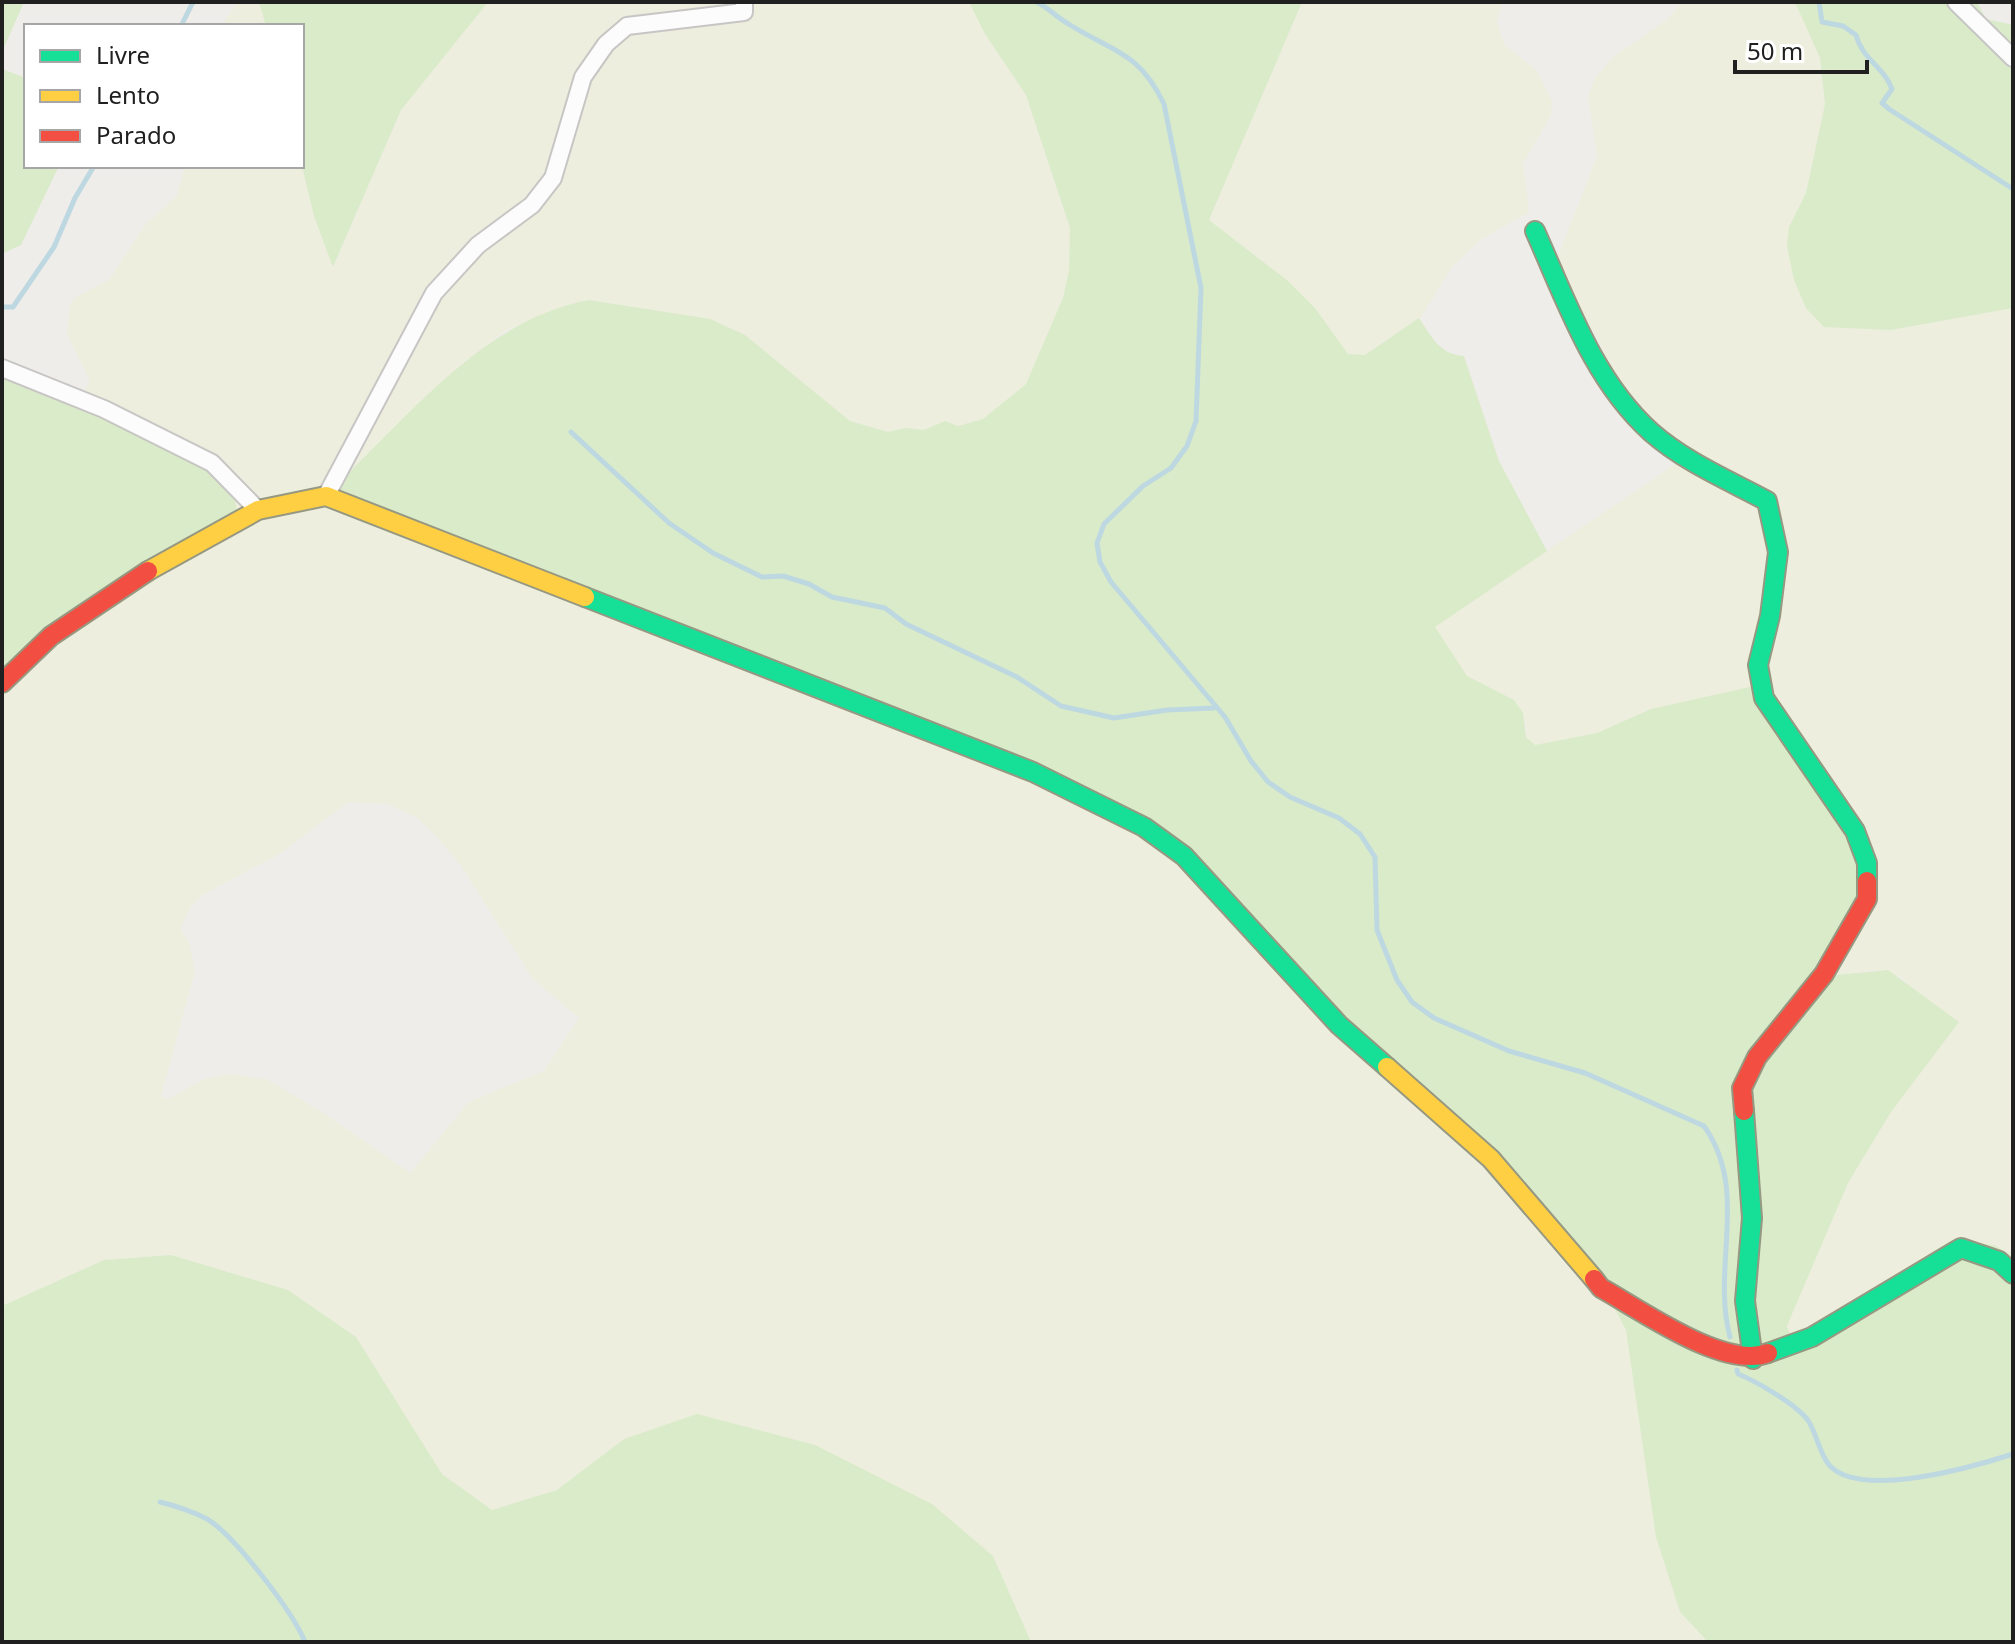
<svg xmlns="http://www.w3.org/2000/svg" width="2015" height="1644" font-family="'Noto Sans',sans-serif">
<rect width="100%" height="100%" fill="#efede9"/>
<g fill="#edeedd" fill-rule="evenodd">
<polygon points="238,2 259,2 266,26 221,26"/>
<path d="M488,2H969L985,34L1026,95L1070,228L1069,270L1063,298L1026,384L983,419L958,426L945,421L924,430L905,428L889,432L850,421L745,335L709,319L589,300L571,304L506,330L460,365L319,501L1083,789L1193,861L1565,1246L1613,1305L1626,1330L1633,1367L1656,1537L1680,1612L1708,1642H1031L993,1556L624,1439L557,1490L492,1510L442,1474L356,1337L288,1290L171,1255L104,1260L2,1306V681L80,398L90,381L67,334L70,306L75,298L109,280L146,224L177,196L185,166H302L314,216L334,266L401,110ZM348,802L388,804L416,817L437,837L460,864L533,979L579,1018L544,1071L469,1102L410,1173L322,1112L266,1079L227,1074L202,1080L167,1100L161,1096L195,971L190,945L180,929L190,907L204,894L281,853Z"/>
<polygon points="1302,2 1502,2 1497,23 1505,45 1537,71 1552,101 1551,116 1523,163 1529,212 1480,240 1452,267 1421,317 1365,355 1354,357 1340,347 1315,308 1288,281 1209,220"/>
<polygon points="1683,2 1795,2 1820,58 1825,104 1806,193 1797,210 1891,330 2013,308 2013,1256 1994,1245 1833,1326 1790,1334 1787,1326 1848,1183 1891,1112 1959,1022 1911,988 1902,977 1875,970 1836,975 1755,686 1651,709 1597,733 1535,745 1526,737 1526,725 1514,700 1467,676 1434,627 1692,453 1622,391 1595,333 1567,296 1556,262 1597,156 1588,96 1596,77 1613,57 1667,20"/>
</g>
<g fill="#daebc9">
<polygon points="2,2 24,2 2,52"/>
<polygon points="259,2 488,2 401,110 333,267 314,216 302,166 302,26 266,26"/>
<path d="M969,2H1302L1209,220L1288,281L1315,308L1348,354L1365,355L1419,318C1432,337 1439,354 1464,356L1499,461L1547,551L1435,627L1467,676L1514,700L1523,713L1526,737L1535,745L1597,733L1651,709L1754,686L1866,863L1836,975L1888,970L1959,1022L1891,1112L1848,1183L1787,1326L1790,1334L1797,1335L1952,1240L1994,1245L2013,1256V1642H1708L1680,1612L1656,1537L1626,1330L1613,1305L1565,1246L1193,861L1083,789L318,501C402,428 474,322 589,300L710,319L745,335L850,421L888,432L905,428L924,430L945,421L958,426L983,419L1026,384L1063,298L1069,270L1070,228L1026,95L985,34Z"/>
<polygon points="1795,2 1977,2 1986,19 2013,25 2013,308 1891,330 1824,327 1806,308 1794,280 1787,246 1789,227 1806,193 1825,104 1820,58"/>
<polygon points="2,69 26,78 26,166 59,166 21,245 2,254"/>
<path d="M2,365L45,378L212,472C231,487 237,495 237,521L2,681Z"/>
<polygon points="171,1255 288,1290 356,1337 442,1474 492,1510 557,1490 624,1439 697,1414 815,1445 932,1504 993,1556 1031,1642 2,1642 2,1306 104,1260"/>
</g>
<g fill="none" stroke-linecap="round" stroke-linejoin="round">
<g stroke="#bdd8e1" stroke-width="5">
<path d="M1036,2C1048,7 1056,17 1067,23C1112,52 1138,50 1164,104L1201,288L1196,421L1187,446L1171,468L1143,486L1104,524L1097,543L1100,562L1111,582L1225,717L1251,761L1268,782L1290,797L1339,818L1360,834L1375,857L1377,930L1397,980L1412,1002L1434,1018L1509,1051L1585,1073L1704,1126C1750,1191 1711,1265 1730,1337"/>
<path d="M1819,2L1822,22L1843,26L1856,35C1862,59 1884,67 1892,89L1882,103L1889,109L2013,189"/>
<polyline points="181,26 193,2"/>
<polyline points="2,307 13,307 54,247 75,198 94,166"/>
<polyline points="571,432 669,523 713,553 762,577 783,576 809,584 832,597 885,608 906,624 1017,677 1061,706 1114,718 1167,710 1214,708"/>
<path d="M1737,1370L1738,1374C1756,1381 1799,1406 1809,1422C1817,1435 1820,1455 1830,1466C1862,1499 1973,1467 2013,1454"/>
<path d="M160,1502C176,1506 192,1511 207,1519C234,1535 293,1612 305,1642"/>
</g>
<g stroke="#c7c6c5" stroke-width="20">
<g id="street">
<polyline points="1956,2 2013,58"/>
<polyline points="2,368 104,409 212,463 258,510"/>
<polyline points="326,496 434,293 478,245 532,205 553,178 583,77 606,44 627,26 744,12 744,2"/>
</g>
</g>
<g stroke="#969881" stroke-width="22">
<g id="fast">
<path d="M1535,231C1566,300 1593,380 1651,432C1685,462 1728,480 1767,501L1778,552L1770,616L1758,665L1764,698L1855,831L1867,863V881"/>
<polyline points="585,597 1033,772 1144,827 1184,856 1339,1025 1387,1067"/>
<polyline points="1744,1111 1752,1218 1745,1301 1753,1359"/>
<polyline points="1768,1353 1812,1337 1961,1248 1999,1261 2013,1274"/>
</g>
</g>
<g stroke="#969881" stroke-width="22">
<g id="slow">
<polyline points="148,571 258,510 326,496 585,597"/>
<polyline points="1387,1067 1491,1159 1594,1279"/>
</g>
</g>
<g stroke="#969881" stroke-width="22">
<g id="jam">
<polyline points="2,683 51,636 148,571"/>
<polyline points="1744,1111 1742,1088 1757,1057 1824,974 1867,899 1867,881"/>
<path d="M1594,1279L1601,1288C1641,1310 1724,1370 1768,1353"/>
</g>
</g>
<use href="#street" stroke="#fdfcfc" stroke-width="16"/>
<use href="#fast" stroke="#16e098" stroke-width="18"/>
<use href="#slow" stroke="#ffcf43" stroke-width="18"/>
<use href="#jam" stroke="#f24e42" stroke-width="18"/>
</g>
<rect width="2015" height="1644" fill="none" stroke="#202020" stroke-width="8"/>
<rect x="24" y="24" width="280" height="144" fill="#ffffff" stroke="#a6a6a6" stroke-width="2"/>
<rect x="40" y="50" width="40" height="12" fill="#16e098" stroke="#a6a6a6" stroke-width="2"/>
<text x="96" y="64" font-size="24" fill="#202020">Livre</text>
<rect x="40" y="90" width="40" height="12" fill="#ffcf43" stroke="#a6a6a6" stroke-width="2"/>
<text x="96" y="104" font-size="24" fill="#202020">Lento</text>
<rect x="40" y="130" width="40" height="12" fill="#f24e42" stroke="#a6a6a6" stroke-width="2"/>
<text x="96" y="144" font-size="24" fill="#202020">Parado</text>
<path d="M1735 60v12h132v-12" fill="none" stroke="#202020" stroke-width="4"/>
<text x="1747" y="60" font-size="24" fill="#202020" stroke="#ffffff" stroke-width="6" paint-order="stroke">50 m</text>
</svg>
